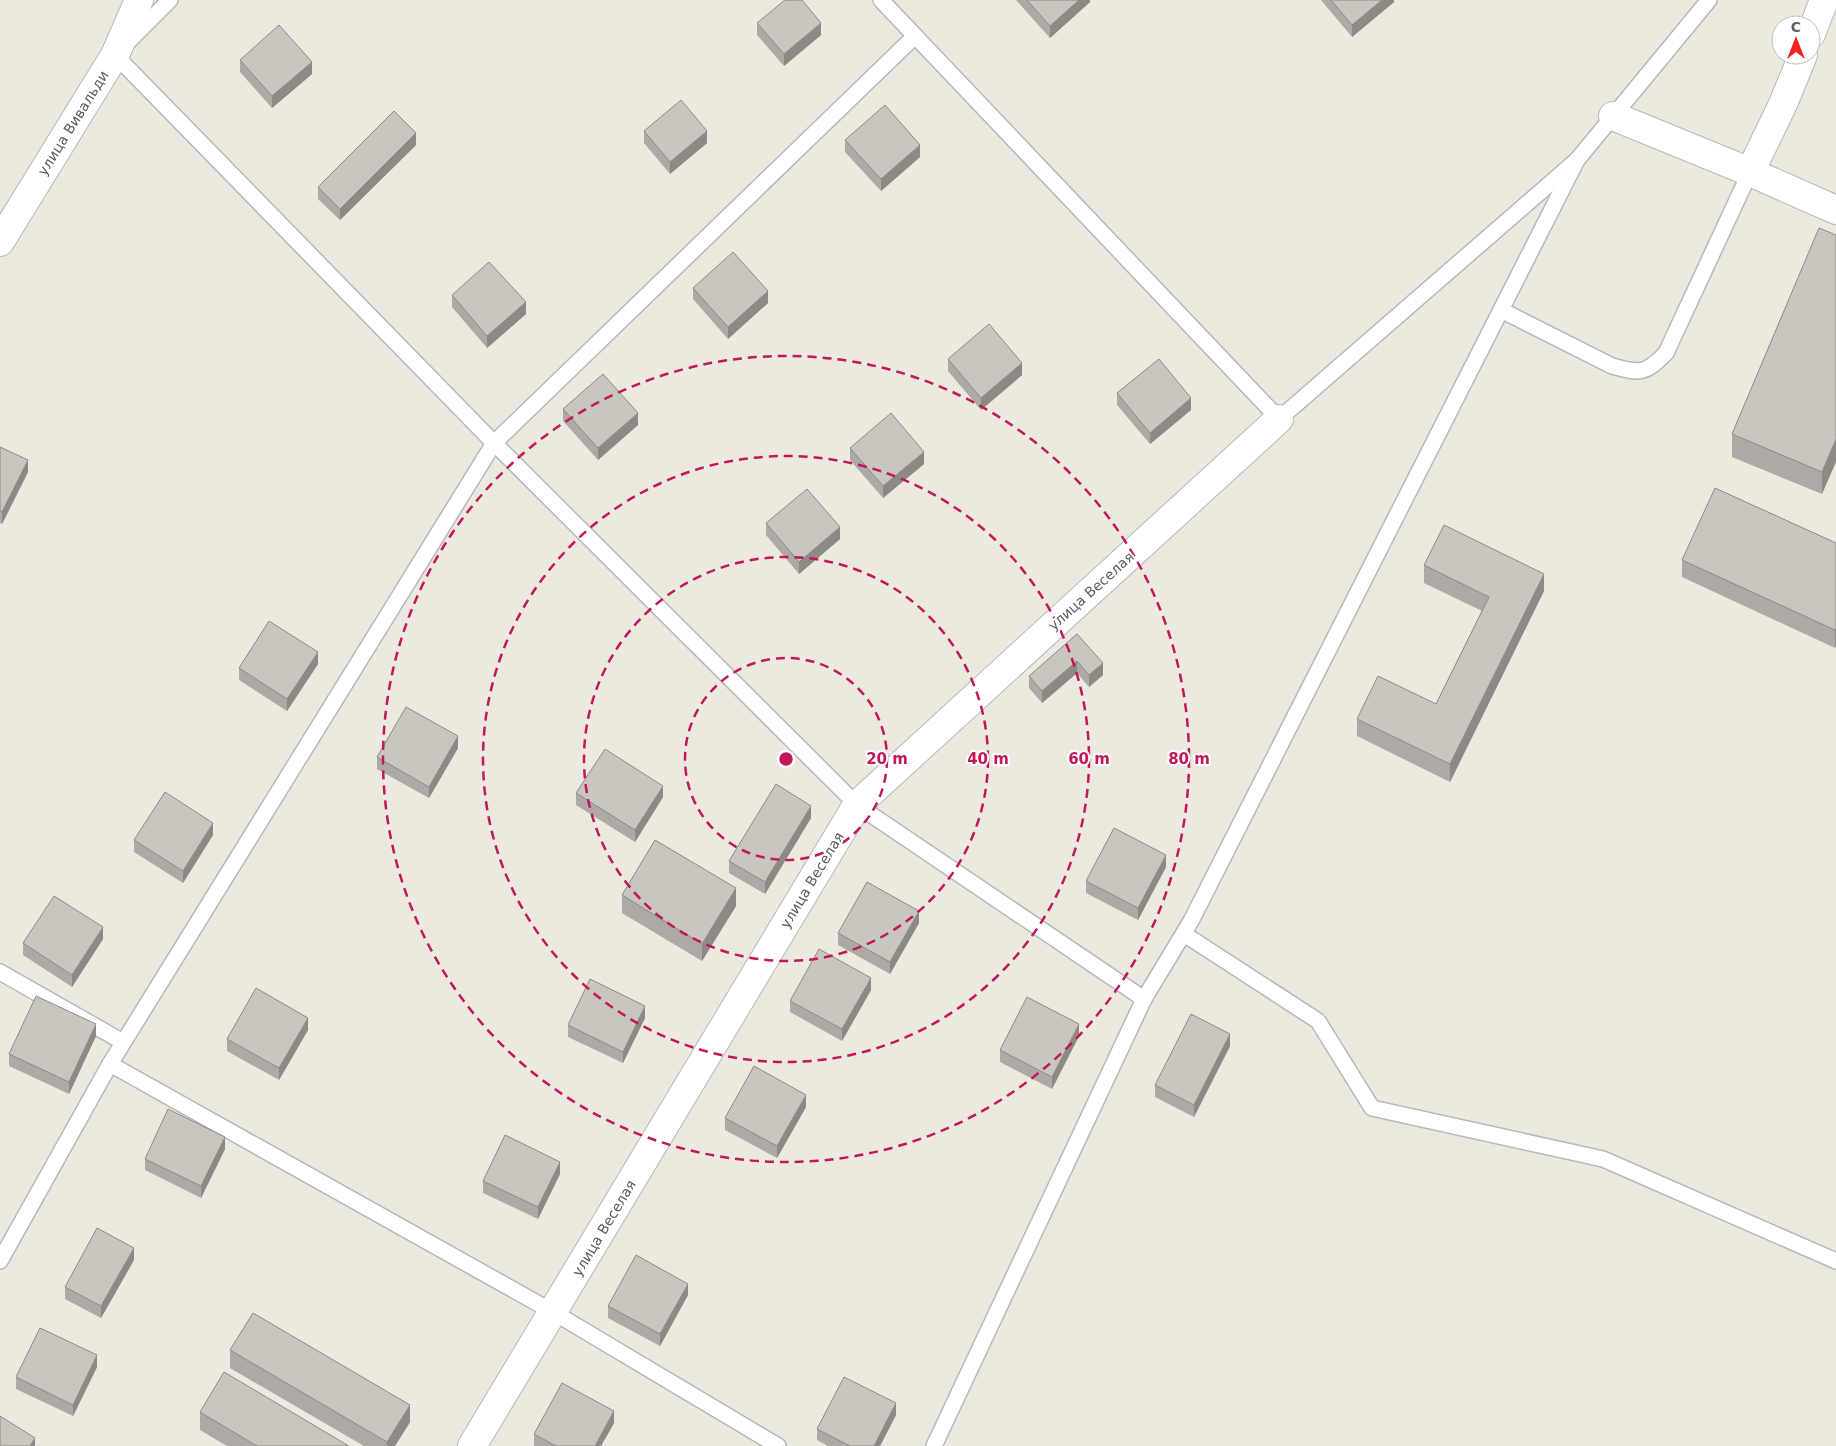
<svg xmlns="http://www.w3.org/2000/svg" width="1836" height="1446" font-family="'DejaVu Sans',sans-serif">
<rect width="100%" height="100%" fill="#ece9df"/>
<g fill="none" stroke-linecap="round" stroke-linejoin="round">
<g stroke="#b5b9bd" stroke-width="18">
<g id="lane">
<polyline points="881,0 1279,419 1577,160 1709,0"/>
<polyline points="915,36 494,443 857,805 1144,999"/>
<path d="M1501,310L1612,366C1641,374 1645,374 1666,353L1750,172"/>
<polyline points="1184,934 1318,1021 1372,1108 1603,1159 1836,1261"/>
<polyline points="0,972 123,1042"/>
<polyline points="110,1064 494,443 115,55 170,0"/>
<polyline points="0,1261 110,1064 553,1312 778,1446"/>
<polyline points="934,1446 1144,999 1191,921 1577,160"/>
</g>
</g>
<g stroke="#b5b9bd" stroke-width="30">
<g id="street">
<polyline points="1811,34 1824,0"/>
<polyline points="1613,116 1750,172 1836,210"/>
<polyline points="1750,172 1783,104 1803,55"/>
<polyline points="0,242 115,55 139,0"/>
<polyline points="472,1446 857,805 1279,419"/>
</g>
</g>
<use href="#lane" stroke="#fff" stroke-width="15"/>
<use href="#street" stroke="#fff" stroke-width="28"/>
</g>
<g fill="#ada9a4">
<polygon points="1016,0 1090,0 1090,2 1050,38"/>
<polygon points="1321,0 1394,0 1394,2 1352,37"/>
<polygon points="757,23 821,35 784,66 757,35"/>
<polygon points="240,60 312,74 272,108 240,72"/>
<polygon points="644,131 707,143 670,174 644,143"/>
<polygon points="845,140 920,157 881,191 845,152"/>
<polygon points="416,145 340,220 318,199 318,187"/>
<polygon points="1836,235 1822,494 1732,457 1732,434"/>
<polygon points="693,288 768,303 728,339 693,299"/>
<polygon points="452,295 526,314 487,348 452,307"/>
<polygon points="948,359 1022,375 981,410 948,371"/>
<polygon points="1117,393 1191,410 1150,444 1117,405"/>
<polygon points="563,409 638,425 598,460 563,421"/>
<polygon points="0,447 28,472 2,524 0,523"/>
<polygon points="850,448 924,464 883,498 850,460"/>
<polygon points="766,523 840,539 799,574 766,535"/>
<polygon points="1836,543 1835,648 1682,577 1682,560"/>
<polygon points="1424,565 1544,591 1450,782 1357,736 1357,719 1436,704 1482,611 1424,583"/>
<polygon points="1077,634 1103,675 1089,687 1077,673 1042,703 1029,688 1029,676"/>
<polygon points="318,664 287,711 239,680 239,668"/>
<polygon points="458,748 429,798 377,769 377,757"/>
<polygon points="576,793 663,797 635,842 576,805"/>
<polygon points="811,818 765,894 729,873 729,861"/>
<polygon points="213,835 183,883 134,852 134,840"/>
<polygon points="1166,867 1138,920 1086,893 1086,881"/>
<polygon points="622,895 736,906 702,961 622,913"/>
<polygon points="919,923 890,974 838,945 838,933"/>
<polygon points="103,939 72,987 23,955 23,943"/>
<polygon points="871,990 842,1041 790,1012 790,1001"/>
<polygon points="645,1018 623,1063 568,1037 568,1025"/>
<polygon points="308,1030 279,1080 227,1051 227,1039"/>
<polygon points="96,1036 69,1094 9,1066 9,1054"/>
<polygon points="1079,1036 1052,1089 1000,1062 1000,1050"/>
<polygon points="1230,1046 1194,1117 1155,1097 1155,1085"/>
<polygon points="806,1107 777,1158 725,1130 725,1118"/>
<polygon points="225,1149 201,1198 145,1170 145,1159"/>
<polygon points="560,1174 538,1219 483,1193 483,1181"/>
<polygon points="134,1260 101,1318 65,1299 65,1287"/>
<polygon points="688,1295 660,1346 608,1318 608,1306"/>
<polygon points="230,1350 410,1422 395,1446 364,1446 230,1368"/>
<polygon points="97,1367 73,1416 16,1389 16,1377"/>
<polygon points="200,1412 349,1446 227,1446 200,1430"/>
<polygon points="896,1415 880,1446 828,1446 817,1440 817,1429"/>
<polygon points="614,1423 601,1446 534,1446 534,1434"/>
</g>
<g fill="#8d8a86">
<polygon points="1079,0 1090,0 1090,2 1050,38 1050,26"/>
<polygon points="1382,0 1394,0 1394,2 1352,37 1352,25"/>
<polygon points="821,23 821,35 784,66 784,54"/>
<polygon points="312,62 312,74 272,108 272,96"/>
<polygon points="707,131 707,143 670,174 670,162"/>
<polygon points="416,133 416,145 340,220 340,209"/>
<polygon points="920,145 920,157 881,191 881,179"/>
<polygon points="768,291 768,303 728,339 728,327"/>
<polygon points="526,302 526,314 487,348 487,336"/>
<polygon points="1022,363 1022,375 981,410 981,398"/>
<polygon points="1191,398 1191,410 1150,444 1150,433"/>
<polygon points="638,413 638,425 598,460 598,448"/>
<polygon points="1836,439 1836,462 1822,494 1822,472"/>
<polygon points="924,452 924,464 883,498 883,486"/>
<polygon points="28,460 28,472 2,524 2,512"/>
<polygon points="840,527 840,539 799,574 799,562"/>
<polygon points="1544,574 1544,591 1450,782 1450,764"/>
<polygon points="1836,629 1836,646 1835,648 1835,630"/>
<polygon points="318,652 318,664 287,711 287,699"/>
<polygon points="1077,661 1077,673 1042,703 1042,691"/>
<polygon points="1103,663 1103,675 1089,687 1089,675"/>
<polygon points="458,736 458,748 429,798 429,787"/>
<polygon points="663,786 663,797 635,842 635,830"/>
<polygon points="811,806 811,818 765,894 765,882"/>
<polygon points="213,823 213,835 183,883 183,871"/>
<polygon points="1166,855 1166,867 1138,920 1138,908"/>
<polygon points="736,888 736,906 702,961 702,944"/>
<polygon points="919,911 919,923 890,974 890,962"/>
<polygon points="103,927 103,939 72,987 72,975"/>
<polygon points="871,978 871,990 842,1041 842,1029"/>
<polygon points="645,1006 645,1018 623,1063 623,1052"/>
<polygon points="308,1018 308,1030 279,1080 279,1068"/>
<polygon points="96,1024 96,1036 69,1094 69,1082"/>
<polygon points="1079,1024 1079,1036 1052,1089 1052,1077"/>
<polygon points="1230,1034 1230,1046 1194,1117 1194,1105"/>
<polygon points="806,1095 806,1107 777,1158 777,1146"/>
<polygon points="225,1137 225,1149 201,1198 201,1186"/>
<polygon points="560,1162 560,1174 538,1219 538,1207"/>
<polygon points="134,1248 134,1260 101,1318 101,1306"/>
<polygon points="688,1284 688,1295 660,1346 660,1334"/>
<polygon points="97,1355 97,1367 73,1416 73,1405"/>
<polygon points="896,1403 896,1415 880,1446 874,1446"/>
<polygon points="410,1405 410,1422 395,1446 387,1446 387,1442"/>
<polygon points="614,1411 614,1423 601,1446 595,1446"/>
<polygon points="35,1438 35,1446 30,1446"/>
</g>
<g fill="#c9c5bf" stroke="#8d8a86">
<polygon points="785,0 802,0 821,23 784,54 757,23"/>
<polygon points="1027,0 1079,0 1050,26"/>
<polygon points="1331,0 1382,0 1352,25"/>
<polygon points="279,25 312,62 272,96 240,60"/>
<polygon points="681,100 707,131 670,162 644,131"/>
<polygon points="885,105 920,145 881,179 845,140"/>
<polygon points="394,111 416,133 340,209 318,187"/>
<polygon points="1819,228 1836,235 1836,439 1822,472 1732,434"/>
<polygon points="733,252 768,291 728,327 693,288"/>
<polygon points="489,262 526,302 487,336 452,295"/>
<polygon points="989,324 1022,363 981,398 948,359"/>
<polygon points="1159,359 1191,398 1150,433 1117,393"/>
<polygon points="603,374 638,413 598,448 563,409"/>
<polygon points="891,413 924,452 883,486 850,448"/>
<polygon points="0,447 28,460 2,512 0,511"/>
<polygon points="1715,488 1836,543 1836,629 1835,630 1682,560"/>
<polygon points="807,489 840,527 799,562 766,523"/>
<polygon points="1444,525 1544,574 1450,764 1357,719 1378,676 1436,704 1489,597 1424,565"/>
<polygon points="269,621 318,652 287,699 239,668"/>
<polygon points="1077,634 1103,663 1089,675 1077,661 1042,691 1029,676"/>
<polygon points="406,707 458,736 429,787 377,757"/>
<polygon points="605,749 663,786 635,830 576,793"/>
<polygon points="776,784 811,806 765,882 729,861"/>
<polygon points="165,792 213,823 183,871 134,840"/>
<polygon points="1114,828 1166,855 1138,908 1086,881"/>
<polygon points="655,840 736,888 702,944 622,895"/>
<polygon points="867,882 919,911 890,962 838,933"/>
<polygon points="54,896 103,927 72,975 23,943"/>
<polygon points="819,949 871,978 842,1029 790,1001"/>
<polygon points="590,979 645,1006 623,1052 568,1025"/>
<polygon points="256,988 308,1018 279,1068 227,1039"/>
<polygon points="36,996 96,1024 69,1082 9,1054"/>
<polygon points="1027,997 1079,1024 1052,1077 1000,1050"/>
<polygon points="1191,1014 1230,1034 1194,1105 1155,1085"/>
<polygon points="754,1066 806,1095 777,1146 725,1118"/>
<polygon points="168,1109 225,1137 201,1186 145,1159"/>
<polygon points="505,1135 560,1162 538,1207 483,1181"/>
<polygon points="97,1228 134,1248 101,1306 65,1287"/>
<polygon points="636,1255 688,1284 660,1334 608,1306"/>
<polygon points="253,1313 410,1405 387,1442 230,1350"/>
<polygon points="40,1328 97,1355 73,1405 16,1377"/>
<polygon points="224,1372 349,1446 257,1446 200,1412"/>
<polygon points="844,1377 896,1403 874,1446 850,1446 817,1429"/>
<polygon points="562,1383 614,1411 595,1446 556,1446 534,1434"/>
<polygon points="0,1416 35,1438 30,1446 0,1446"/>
</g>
<g fill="none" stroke="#c2185b" stroke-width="2.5" stroke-dasharray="9 6">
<circle cx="786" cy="759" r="101"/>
<circle cx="786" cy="759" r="202"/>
<circle cx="786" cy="759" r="303"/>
<circle cx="786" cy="759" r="403"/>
</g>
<g text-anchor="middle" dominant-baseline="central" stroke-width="4" stroke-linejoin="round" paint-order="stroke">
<g font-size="14" fill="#585d61" stroke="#fff">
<text transform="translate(73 123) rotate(-58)">улица Вивальди</text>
<text transform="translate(1091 591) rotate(-42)">улица Веселая</text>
<text transform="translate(812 880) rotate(-59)">улица Веселая</text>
<text transform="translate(604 1228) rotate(-59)">улица Веселая</text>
</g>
</g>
<circle cx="786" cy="759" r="8" fill="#c2185b" stroke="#fff" stroke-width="2.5"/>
<g font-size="15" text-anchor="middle" font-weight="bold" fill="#c2185b" stroke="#fff" stroke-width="4" stroke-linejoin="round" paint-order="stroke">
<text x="887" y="764">20 m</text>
<text x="988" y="764">40 m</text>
<text x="1089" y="764">60 m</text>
<text x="1189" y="764">80 m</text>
</g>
<g transform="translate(1796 40)"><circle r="24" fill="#ffffff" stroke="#bcbec0"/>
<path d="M0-4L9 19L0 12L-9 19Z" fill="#ef2423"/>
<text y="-8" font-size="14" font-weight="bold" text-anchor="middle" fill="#585d61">С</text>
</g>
</svg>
